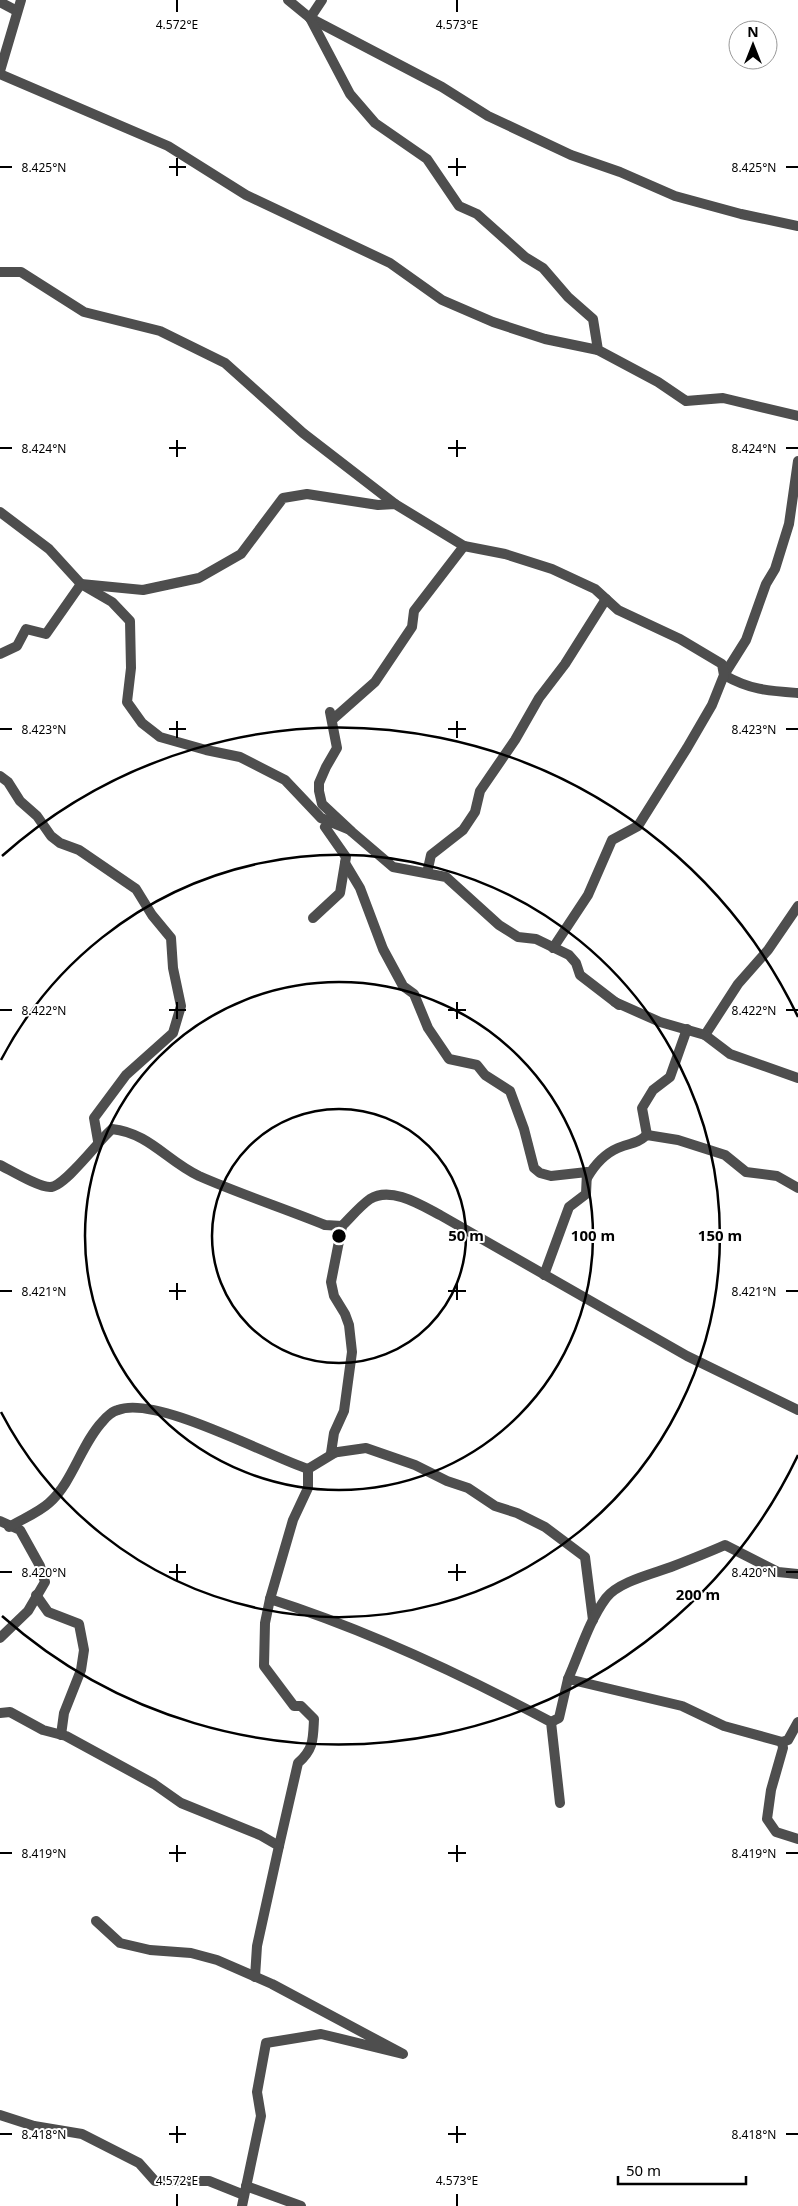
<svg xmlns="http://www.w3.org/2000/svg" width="798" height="2206" font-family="'Noto Sans',sans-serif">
<rect width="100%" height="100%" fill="#fff"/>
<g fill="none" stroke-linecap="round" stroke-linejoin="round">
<g stroke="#4e4e4e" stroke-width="10">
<polyline points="288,0 310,18 442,87 488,116 571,155 620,172 675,196 741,214 798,226"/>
<polyline points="0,2 17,11"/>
<polyline points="310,18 350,94 375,123 427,159 459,206 477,214 525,257 543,268 568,297 593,319 598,350 658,382 686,401 723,398 798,416"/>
<polyline points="310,18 322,0"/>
<polyline points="0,74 168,146 246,195 390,263 442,300 493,322 545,339 598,350"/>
<polyline points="0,272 21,272 84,312 160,331 225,363 303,433 395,504"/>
<path d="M798,461L789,524L775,569L766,584L746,640L724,675C750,690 769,691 798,693"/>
<polyline points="0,512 49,549 81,584 112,602 130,621 131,668 127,702 142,723 160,737 206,750 240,757 285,780 321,818 348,829"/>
<polyline points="0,654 17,646 26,629 46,634 81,584 143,590 199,578 241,554 283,498 307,494 378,505 395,504 464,546 505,554 552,569 595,589 618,610 680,639 722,664 724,675 712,705 687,748 638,826 612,840 588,895 553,948"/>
<polyline points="330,712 337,748 326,767 319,783 319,791 322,804 352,832 393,867 446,877 499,925 518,937 536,939 569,955 576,963 580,975 619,1005"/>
<polyline points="332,720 375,682 412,627 414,611 464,546"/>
<polyline points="0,776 8,782 20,801 37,816 51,836 60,843 79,850 136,889 152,915 171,938 173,968 181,1006 173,1033 126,1075 94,1118 98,1141"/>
<polyline points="345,863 360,888 383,949 403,986 414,994 428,1028 449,1059 477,1065 485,1075 510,1091 524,1129 534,1168 540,1173 551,1176 587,1172 586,1194 569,1207 544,1275"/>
<polyline points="427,873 431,855 463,830 475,812 480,791 515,740 539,698 565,664 606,599"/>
<polyline points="313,918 340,893 346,857 325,827 331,822"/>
<polyline points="615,1002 660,1022 705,1035 738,984 768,950 798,906"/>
<polyline points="705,1035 730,1054 798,1078"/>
<polyline points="647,1135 642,1108 653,1090 670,1077 687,1029"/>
<path d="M0,1165C12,1171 38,1187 50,1187C65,1187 99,1140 112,1129C149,1133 167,1161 199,1176C240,1194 283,1208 325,1225L342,1226C351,1217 360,1206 370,1199C391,1186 421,1205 440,1215L687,1356L798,1410"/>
<path d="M587,1178C594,1166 604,1154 618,1148C632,1142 635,1145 647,1135L678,1140L725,1155L746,1172L777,1176L798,1188"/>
<polyline points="342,1226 331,1282 334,1296 345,1314 349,1325 352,1352 344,1411 334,1433 331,1453 366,1448 415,1465 447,1481 468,1488 495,1506 517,1513 545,1527 585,1557 593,1620"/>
<polyline points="0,1521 20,1530 40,1566 45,1582 28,1611 0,1638"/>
<path d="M9,1527C22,1519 38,1513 49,1503C73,1482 81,1444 103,1421C106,1417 113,1411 118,1410C156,1395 268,1456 308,1469"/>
<polyline points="36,1595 48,1612 79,1624 84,1650 81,1670 64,1713 61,1735"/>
<polyline points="270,1599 293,1520 308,1488 308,1469 336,1452"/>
<path d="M568,1679C580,1652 589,1621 606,1598C618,1582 652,1574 671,1567C689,1560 707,1553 725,1545L778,1572L798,1574"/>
<polyline points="0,1713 10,1712 43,1730 66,1736 154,1784 181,1803 260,1835 279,1846 257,1946 255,1977"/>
<polyline points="551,1722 559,1718 568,1679 682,1706 724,1726 782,1742 783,1748 771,1790 767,1819 776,1832 798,1839"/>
<polyline points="782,1742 788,1740 798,1722"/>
<path d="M279,1846L298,1763C314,1749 313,1739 314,1719L301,1706H294L264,1666L265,1623L270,1599C367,1630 461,1674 551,1722L560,1803"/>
<polyline points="96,1921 120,1943 150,1950 191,1953 217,1960 272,1984 403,2054 321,2034 266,2043 257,2092 261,2116 242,2206"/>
<polyline points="0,2115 34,2126 82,2134 139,2163 155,2181 209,2181 244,2195"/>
<polyline points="246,2186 301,2206"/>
</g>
<polyline stroke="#4e4e4e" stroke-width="10" points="0,71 21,0"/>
</g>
<path fill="none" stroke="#000" stroke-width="2" d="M177,0V12M457,0V12M177,158V176M457,158V176M0,167H12M169,167H186M448,167H466M786,167H798M177,440V457M457,440V457M0,448H12M169,448H186M448,448H466M786,448H798M177,721V738M457,721V738M0,729H12M169,729H186M448,729H466M786,729H798M177,1002V1019M457,1002V1019M0,1010H12M169,1010H186M448,1010H466M786,1010H798M177,1283V1300M457,1283V1300M0,1291H12M169,1291H186M448,1291H466M786,1291H798M177,1564V1581M457,1564V1581M0,1572H12M169,1572H186M448,1572H466M786,1572H798M177,1845V1862M457,1845V1862M0,1853H12M169,1853H186M448,1853H466M786,1853H798M177,2126V2143M457,2126V2143M0,2134H12M169,2134H186M448,2134H466M786,2134H798M177,2194V2206M457,2194V2206"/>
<g fill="none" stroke="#000" stroke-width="2.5">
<circle cx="339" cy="1236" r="127"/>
<circle cx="339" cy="1236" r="254"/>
<path d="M1 1060A381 381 0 1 1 1 1412"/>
<path d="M798 1455A508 508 0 0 1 2 1616M2 856A508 508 0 0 1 798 1017"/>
</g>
<g font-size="12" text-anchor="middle" fill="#000" stroke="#fff" stroke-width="4" stroke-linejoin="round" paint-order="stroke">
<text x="177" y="29">4.572°E</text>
<text x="457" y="29">4.573°E</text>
<text x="44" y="172">8.425°N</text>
<text x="754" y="172">8.425°N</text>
<text x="44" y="453">8.424°N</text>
<text x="754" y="453">8.424°N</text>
<text x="44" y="734">8.423°N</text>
<text x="754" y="734">8.423°N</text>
<text x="44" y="1015">8.422°N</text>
<text x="754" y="1015">8.422°N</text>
<text x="44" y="1296">8.421°N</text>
<text x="754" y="1296">8.421°N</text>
<text x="44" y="1577">8.420°N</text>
<text x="754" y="1577">8.420°N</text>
<text x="44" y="1858">8.419°N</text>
<text x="754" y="1858">8.419°N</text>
<text x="44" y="2139">8.418°N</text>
<text x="754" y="2139">8.418°N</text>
<text x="177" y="2185">4.572°E</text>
<text x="457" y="2185">4.573°E</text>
</g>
<circle cx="339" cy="1236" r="8" fill="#000" stroke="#fff" stroke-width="2.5"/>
<g font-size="15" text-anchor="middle" font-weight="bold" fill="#000" stroke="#fff" stroke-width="4" stroke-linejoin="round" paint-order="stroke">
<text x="466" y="1241">50 m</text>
<text x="593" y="1241">100 m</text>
<text x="720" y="1241">150 m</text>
<text x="698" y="1600">200 m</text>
</g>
<g transform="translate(753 45)"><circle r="24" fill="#ffffff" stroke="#999999"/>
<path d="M0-4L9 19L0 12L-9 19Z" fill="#000000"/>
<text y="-8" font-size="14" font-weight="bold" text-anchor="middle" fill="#000000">N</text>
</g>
<path d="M618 2176v8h128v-8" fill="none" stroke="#000000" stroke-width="2.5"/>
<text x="626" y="2176" font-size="15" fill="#000000" stroke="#ffffff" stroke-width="4" paint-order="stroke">50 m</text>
</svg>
